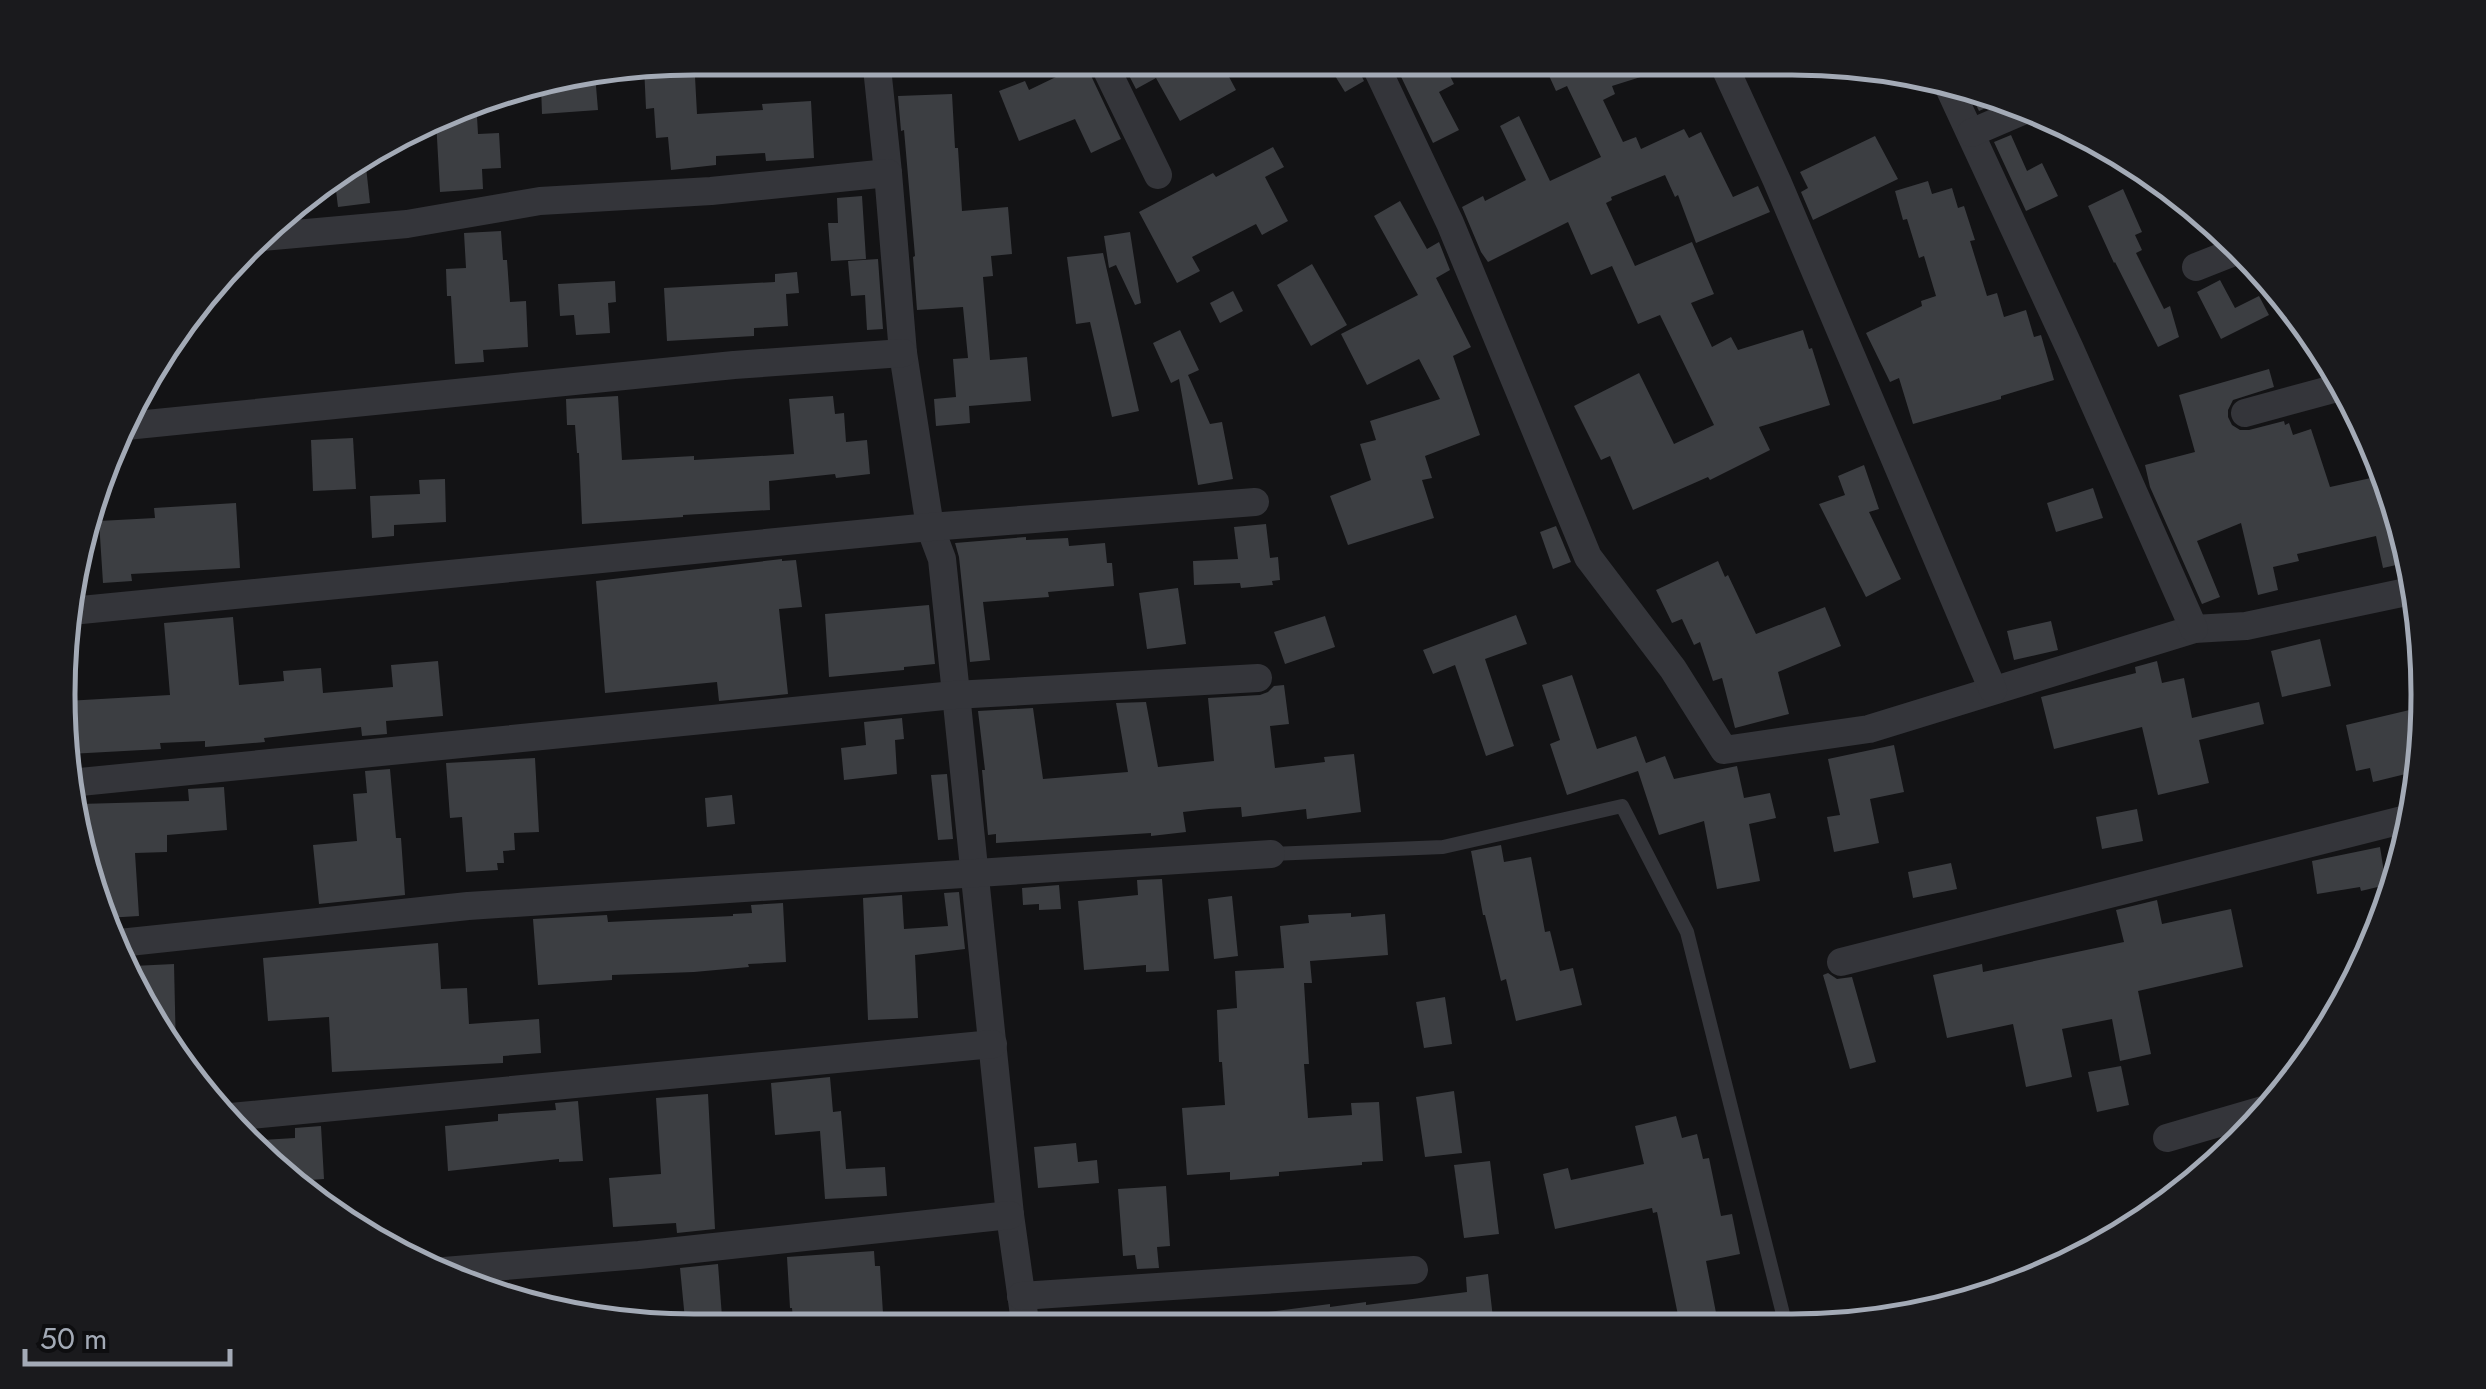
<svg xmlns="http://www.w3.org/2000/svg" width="2486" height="1389" font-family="Jost,sans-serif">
<rect width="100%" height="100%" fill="#131315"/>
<g fill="#3c3e42">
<polygon points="694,58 697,114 763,110 762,104 811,101 814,158 766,161 765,153 716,156 716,165 671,170 668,137 656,138 654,108 646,109 644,66"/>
<polygon points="1120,58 1219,58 1236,90 1180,121 1156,78 1136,89"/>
<polygon points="1324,58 1353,58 1364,81 1345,92"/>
<polygon points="1392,58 1441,58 1454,84 1439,92 1459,130 1433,143"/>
<polygon points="1541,58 1681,59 1682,64 1612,86 1615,94 1603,100 1623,142 1636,137 1641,149 1684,129 1689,138 1701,132 1733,197 1758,186 1770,212 1696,243 1678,195 1675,197 1665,175 1611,197 1612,200 1606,203 1635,266 1692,242 1714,294 1691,303 1712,347 1731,337 1738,350 1803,330 1809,349 1812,348 1830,405 1759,427 1770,450 1710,480 1708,477 1633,510 1610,456 1601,460 1574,406 1639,373 1674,444 1714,425 1660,315 1638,324 1612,266 1591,275 1568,222 1488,262 1481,252 1462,207 1483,196 1485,201 1526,180 1500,126 1519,116 1550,181 1601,157 1567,86 1556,91"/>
<polygon points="1085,63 1121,139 1091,153 1075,119 1019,141 999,91 1025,81 1029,90"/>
<polygon points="595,74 598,110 542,114 541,86 553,85 553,81"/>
<polygon points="1967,86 1996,91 2010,97 1979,111"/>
<polygon points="952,94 955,148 958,148 962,211 1008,207 1012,254 991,256 993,276 983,277 990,360 1027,357 1031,401 969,406 970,423 936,426 934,399 956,397 953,359 968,358 963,307 917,310 913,257 915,256 904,130 901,131 898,96"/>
<polygon points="476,99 478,134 499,133 501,168 482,169 483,189 440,192 436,120"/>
<polygon points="2011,135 2027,171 2042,163 2058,196 2026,211 1994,142"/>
<polygon points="1875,136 1898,179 1813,220 1801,192 1808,188 1800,172"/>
<polygon points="1273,147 1284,167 1265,177 1288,221 1262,235 1256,224 1192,257 1200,271 1177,283 1139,212 1213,173 1216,177"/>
<polygon points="365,158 370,203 338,207 334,174"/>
<polygon points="1928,181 1932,194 1952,188 1958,208 1964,206 1975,240 1970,241 1987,296 1997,293 2004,317 2026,310 2034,337 2041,335 2054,380 2001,396 2001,399 1913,424 1899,378 1890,382 1866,333 1922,306 1921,301 1936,296 1924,256 1919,258 1907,219 1903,220 1895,191"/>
<polygon points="2123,189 2142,232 2135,235 2142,250 2136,253 2164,309 2170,306 2179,337 2158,347 2115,262 2114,263 2088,206"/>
<polygon points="862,196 866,259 831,261 828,223 838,223 837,198"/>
<polygon points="1400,201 1427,249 1439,242 1450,270 1436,278 1471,347 1453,356 1480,435 1425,456 1432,478 1422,480 1434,518 1348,545 1330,496 1371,480 1360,444 1376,440 1370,421 1440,399 1419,359 1367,385 1341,334 1418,295 1374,216"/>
<polygon points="501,231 503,260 507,260 510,302 526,301 528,347 483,350 484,362 455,364 451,296 447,296 446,269 466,268 464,233"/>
<polygon points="1130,232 1141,303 1135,305 1116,265 1109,268 1104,236"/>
<polygon points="1103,253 1139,411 1112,417 1090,322 1076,324 1067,257"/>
<polygon points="878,259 883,329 867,330 865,295 851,296 848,261"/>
<polygon points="1312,264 1347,325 1311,346 1277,285"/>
<polygon points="797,272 799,293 786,294 788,326 754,328 754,336 667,341 664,288 775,282 775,274"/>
<polygon points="2220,280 2235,308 2259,296 2269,315 2221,339 2197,292"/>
<polygon points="615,281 616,302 608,303 610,333 576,335 574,315 560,316 558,284"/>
<polygon points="1233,291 1243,311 1220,323 1210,303"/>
<polygon points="1180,330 1199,370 1188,375 1210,424 1222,422 1233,479 1198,485 1179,379 1171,383 1153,343"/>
<polygon points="2269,369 2274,387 2233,400 2228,410 2228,417 2232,425 2240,430 2249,430 2284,421 2285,425 2289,423 2293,435 2311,429 2330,487 2380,476 2391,497 2405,563 2383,568 2376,536 2297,554 2299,561 2273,567 2278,590 2258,595 2241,523 2197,541 2220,597 2202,604 2150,487 2145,465 2195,452 2179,395"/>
<polygon points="618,396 622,460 694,456 694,460 794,454 789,399 833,396 835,414 844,413 846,442 867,440 870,474 836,478 835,474 769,481 770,510 683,515 683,517 582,524 579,453 577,453 575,425 567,425 566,399"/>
<polygon points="353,438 356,489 313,491 311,440"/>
<polygon points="1864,465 1879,509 1869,512 1901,579 1866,597 1819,504 1845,495 1838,476"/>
<polygon points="445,479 446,522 394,525 394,536 372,538 370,496 420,494 419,480"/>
<polygon points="2093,488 2103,518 2056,532 2047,503"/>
<polygon points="236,503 240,568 131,574 132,581 103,583 99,521 155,518 154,508"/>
<polygon points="1266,524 1270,558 1278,557 1280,580 1272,581 1273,585 1241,588 1240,583 1194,585 1193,561 1238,559 1234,527"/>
<polygon points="1556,526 1571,562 1553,569 1540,532"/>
<polygon points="1026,537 1026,540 1068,538 1069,546 1105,543 1107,563 1112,563 1114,586 1048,592 1049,597 983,602 990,660 970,662 959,557 955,543"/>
<polygon points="782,559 782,561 796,560 802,607 779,609 788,694 719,701 717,682 605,693 596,581"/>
<polygon points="1718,561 1725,577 1728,575 1756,634 1825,607 1841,646 1778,672 1789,714 1735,728 1722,678 1713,681 1700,642 1694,645 1682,619 1672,623 1656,590"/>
<polygon points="1178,588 1186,644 1147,649 1139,593"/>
<polygon points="929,605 935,664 904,667 904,670 829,677 825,614"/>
<polygon points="1516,615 1527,644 1485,659 1514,746 1486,756 1455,665 1433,674 1423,650"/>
<polygon points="1325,616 1335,647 1285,664 1274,632"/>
<polygon points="233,617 239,685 284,681 283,671 321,668 323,693 393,687 391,665 438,661 443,716 386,721 387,734 362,736 361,727 264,738 265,742 205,747 205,741 160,743 161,749 69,754 66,701 170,695 164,623"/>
<polygon points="2051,621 2058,650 2014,660 2007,631"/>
<polygon points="2320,639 2331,686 2282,697 2271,651"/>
<polygon points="2157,661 2162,683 2184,678 2192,718 2259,702 2264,724 2199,740 2209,783 2158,795 2142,727 2054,749 2041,697 2136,673 2135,667"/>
<polygon points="1572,675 1597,749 1636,736 1646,763 1665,756 1674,779 1737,766 1744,798 1770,793 1776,818 1749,824 1760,881 1717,889 1704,821 1659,835 1638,771 1567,795 1550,744 1560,740 1542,685"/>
<polygon points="1284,685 1289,724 1270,726 1275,768 1325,762 1324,757 1354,754 1361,812 1307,819 1306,809 1242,817 1241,807 1209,809 1183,812 1186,832 1151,836 1151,833 996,843 996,834 988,835 982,770 985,770 978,711 1033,708 1043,779 1128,772 1116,703 1146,702 1158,767 1214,761 1208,698 1260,695 1268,692 1274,686"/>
<polygon points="2418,708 2422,770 2373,782 2370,768 2356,771 2346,725"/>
<polygon points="902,718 904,739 895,740 897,774 844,780 841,748 866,745 864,722"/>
<polygon points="1894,745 1904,792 1870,799 1879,843 1834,852 1827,817 1840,815 1828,759"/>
<polygon points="535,758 539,832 514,833 515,850 503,851 504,863 497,863 498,870 466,872 462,817 450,818 446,763"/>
<polygon points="390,769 396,838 401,838 405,895 319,904 313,845 357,841 353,794 367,793 365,771"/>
<polygon points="947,774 953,839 938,840 931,775"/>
<polygon points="224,787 227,830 167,835 167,852 135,853 139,916 106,918 105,902 98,902 91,874 89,853 86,853 81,831 79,804 189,801 188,789"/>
<polygon points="732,795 735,824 707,827 705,798"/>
<polygon points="2137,809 2143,841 2102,849 2096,817"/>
<polygon points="1501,845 1504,862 1531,857 1545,932 1550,931 1560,971 1573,968 1582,1005 1516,1021 1506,979 1501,981 1485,915 1483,915 1471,851"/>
<polygon points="2380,847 2386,885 2361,891 2360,887 2317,894 2312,861"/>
<polygon points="1951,863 1957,889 1913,898 1908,872"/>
<polygon points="1162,879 1169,971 1146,972 1146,965 1084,970 1078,901 1138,895 1137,880"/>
<polygon points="1059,885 1061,909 1039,910 1039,904 1023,905 1022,888"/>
<polygon points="959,892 965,949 915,955 918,1018 868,1020 863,898 902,895 904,929 948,926 944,893"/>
<polygon points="1232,896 1238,956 1214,959 1208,899"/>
<polygon points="2157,900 2162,924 2231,909 2243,967 2138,991 2151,1054 2120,1061 2112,1019 2062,1029 2072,1077 2026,1087 2013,1024 1947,1038 1933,975 1982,964 1983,972 2124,942 2116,910"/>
<polygon points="783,903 786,962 748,964 749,967 694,972 612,975 612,980 538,985 533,919 607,915 608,922 733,916 733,914 752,913 751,905"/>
<polygon points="1351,913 1351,917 1385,914 1388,955 1310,961 1312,983 1304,983 1309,1064 1304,1064 1308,1118 1352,1115 1351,1103 1379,1102 1383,1161 1362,1162 1362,1165 1279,1172 1279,1176 1230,1180 1230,1172 1187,1175 1182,1108 1225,1105 1222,1062 1219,1062 1217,1010 1237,1008 1235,971 1284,968 1280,926 1309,923 1308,915"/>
<polygon points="438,943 441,989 467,988 469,1024 539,1019 541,1053 503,1056 503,1063 332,1072 329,1017 268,1021 263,958"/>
<polygon points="174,964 176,1052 134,983 133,966"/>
<polygon points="1828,973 1837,979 1852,977 1876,1062 1850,1069 1823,975"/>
<polygon points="1445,997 1452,1044 1424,1048 1416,1002"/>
<polygon points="2121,1066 2129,1105 2097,1112 2088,1072"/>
<polygon points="830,1077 833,1112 841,1111 846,1169 885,1167 887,1196 825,1199 820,1131 775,1135 771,1083"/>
<polygon points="1454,1091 1462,1153 1425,1157 1416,1097"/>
<polygon points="708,1094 715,1229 677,1233 676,1223 613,1227 609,1178 661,1174 656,1098"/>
<polygon points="578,1101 583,1161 559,1162 559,1159 448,1171 445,1126 498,1121 498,1114 556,1110 555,1103"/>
<polygon points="1676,1116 1682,1138 1697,1134 1703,1159 1709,1158 1721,1216 1732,1214 1740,1254 1706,1261 1717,1318 1680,1325 1657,1212 1653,1213 1652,1208 1555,1229 1543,1174 1568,1168 1571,1180 1644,1164 1635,1126"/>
<polygon points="321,1126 324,1179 296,1181 248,1141 295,1138 295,1128"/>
<polygon points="1076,1143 1078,1162 1097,1160 1099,1183 1038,1188 1034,1147"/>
<polygon points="1490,1161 1499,1234 1464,1238 1454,1165"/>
<polygon points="1166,1186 1170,1246 1157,1247 1159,1268 1137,1269 1135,1255 1123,1256 1118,1189"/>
<polygon points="874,1251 875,1266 880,1266 884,1329 794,1330 792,1308 790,1308 787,1257"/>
<polygon points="718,1264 723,1330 686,1330 680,1268"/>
<polygon points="1488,1274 1494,1327 1254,1328 1253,1314 1330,1304 1330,1307 1366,1302 1366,1305 1467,1292 1466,1277"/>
</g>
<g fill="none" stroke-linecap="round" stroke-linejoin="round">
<polyline stroke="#34353a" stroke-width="14" points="1271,854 1443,847 1622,806 1687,932 1786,1326"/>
<g stroke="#34353a" stroke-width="28">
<polyline points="876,58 888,173"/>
<polyline points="1101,58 1158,175"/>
<polyline points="1372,58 1450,223 1588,557 1673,669 1724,750 1869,729 2194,629 2246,626 2411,591"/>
<polyline points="1721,59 1777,181 1993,690"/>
<polyline points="1946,81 2070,349 2194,629"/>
<polyline points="1971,133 2032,107"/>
<polyline points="262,237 407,224 540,201 711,191 888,173 903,353 930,527 942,559 1010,1215 1026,1329"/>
<polyline points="2196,267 2234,252"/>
<polyline points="2245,413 2337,388"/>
<polyline points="126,426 734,365 903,353"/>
<polyline points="71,611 930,527 1255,502"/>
<polyline points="70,783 954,695 1258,678"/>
<polyline points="110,944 468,906 1271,854"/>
<polyline points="1841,962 2410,818"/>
<polyline points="220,1118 993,1044"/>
<polyline points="2167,1138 2270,1108"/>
<polyline points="432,1272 639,1255 1010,1215"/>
<polyline points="1021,1296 1414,1270"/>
</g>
</g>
<path d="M0 0H2486V1389H0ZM694 75H1792A619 619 0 0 1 2411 694V695A619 619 0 0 1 1792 1314H694A619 619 0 0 1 75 695V694A619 619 0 0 1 694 75Z" fill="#1a1a1d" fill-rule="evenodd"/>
<path fill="none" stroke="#a3aab6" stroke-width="5" d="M694 75H1792A619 619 0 0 1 2411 694V695A619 619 0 0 1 1792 1314H694A619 619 0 0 1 75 695V694A619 619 0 0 1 694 75Z"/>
<path d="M25 1349v15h205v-15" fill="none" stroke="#a3aab6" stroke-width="5"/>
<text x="40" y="1349" font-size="30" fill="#a3aab6" stroke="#0e0e10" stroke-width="8" paint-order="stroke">50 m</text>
</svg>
